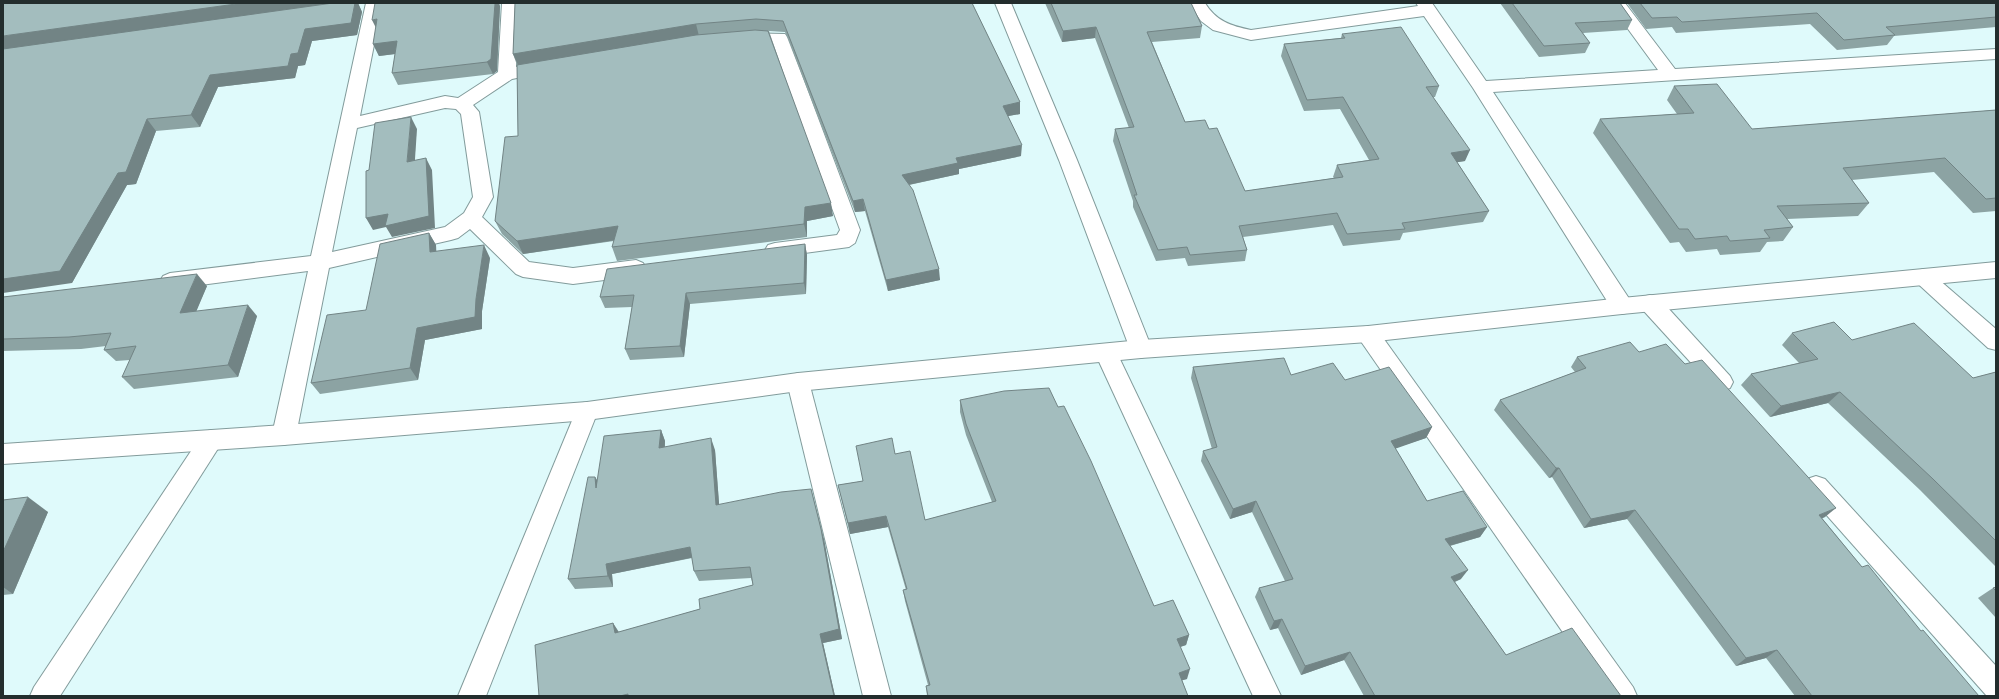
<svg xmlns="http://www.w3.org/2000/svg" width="1999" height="699" font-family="Helvetica,sans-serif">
<rect width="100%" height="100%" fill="#dffafb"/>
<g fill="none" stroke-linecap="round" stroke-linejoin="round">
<g stroke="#829b9b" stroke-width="2">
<g id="street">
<path d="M366,3L382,4L360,116L445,96L458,98L498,72L502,3H518L516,67L546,62L552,63L555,67L552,71L512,79L473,105L479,112L493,197L482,217L529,262L573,268L636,260L643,263L646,268L643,273L636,276L573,284L523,277L516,274L470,229L458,238L451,240L329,268L296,435L292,442L284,445L276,442L272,435L308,271L170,289L163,286L160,281L163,276L170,273L311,256ZM445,108L456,109L461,114L473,197L464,213L445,227L332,252L357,128Z"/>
<polygon points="995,3 1011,3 1077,160 1152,349 1149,355 1141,358 1133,355 1130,349 1059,160"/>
<path d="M1189,3H1205C1216,21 1231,26 1251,30L1418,6L1416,3H1432L1486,81L1658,70L1609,3H1625L1675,69L1996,49V59L1493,92L1630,300L1633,306L1630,312L1622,314L1614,312L1473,88L1424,16L1251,40L1213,30L1201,21Z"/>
<polygon points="742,33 785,34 788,38 860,230 855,243 849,247 775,257 768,255 765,250 768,245 775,243 837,235 840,230 772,43 736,42 733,38 736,34"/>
<polygon points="1923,269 1930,272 1996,329 1996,350 1988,348 1916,282 1913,277 1916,272"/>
<polygon points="1650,295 1658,297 1730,376 1733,382 1730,388 1722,391 1714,388 1642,309 1639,303 1642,297"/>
<polygon points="1368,326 1376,328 1633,687 1637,696 1607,696 1360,340 1357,334 1360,328"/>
<polygon points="1106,344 1114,347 1117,353 1281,696 1253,696 1095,353 1098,347"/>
<polygon points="798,373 806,376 809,382 891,696 863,696 787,382 790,376"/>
<polygon points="587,402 595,404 598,411 486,696 458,696 576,411 579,404"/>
<polygon points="211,430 219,433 223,440 219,447 60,696 30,696 34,687 203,433"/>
<polygon points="1816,476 1825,479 1996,666 1996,696 1986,695 1807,493 1804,486 1807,479"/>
</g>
</g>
<g stroke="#829b9b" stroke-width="2">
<polygon id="secondary" points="1996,262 1996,278 1622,314 1368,342 1141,358 798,391 587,420 284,445 3,464 3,444 284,425 587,402 798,373 1141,340 1368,326 1622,298"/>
</g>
<use href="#street" fill="#fff" fill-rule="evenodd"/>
<use href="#secondary" fill="#fff" fill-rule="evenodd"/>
</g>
<g fill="#8ca3a3">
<polygon points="3,3 358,3 362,12 357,35 312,41 305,65 298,66 295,78 218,87 200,127 156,131 136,184 127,185 72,283"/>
<polygon points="515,3 972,3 1020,102 1020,114 1008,116 1021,156 959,169 959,174 909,185 940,280 888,291 865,211 855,212 785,32 769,31 833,216 807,221 807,237 617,261 612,247 614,241 523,254 502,234 495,221 518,136 517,65 513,54"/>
<polygon points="1045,3 1191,3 1202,26 1200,38 1152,42 1185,122 1209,129 1245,191 1334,178 1333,177 1337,165 1369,160 1340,109 1304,111 1281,56 1284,44 1341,38 1342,34 1439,86 1435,97 1433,97 1465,161 1457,162 1489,211 1483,222 1403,233 1400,240 1343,246 1333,225 1243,237 1247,250 1245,261 1188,266 1185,258 1156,261 1133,207 1133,201 1113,141 1115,129 1129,128 1095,38 1062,42"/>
<polygon points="1500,3 1620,3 1632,20 1627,30 1583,33 1590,43 1585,53 1539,57"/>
<polygon points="1627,3 1996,3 1996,27 1894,36 1887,45 1837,50 1810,24 1676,33 1672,27 1646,29"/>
<polygon points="500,6 497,71 493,74 398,85 392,73 395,54 379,56 373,44 376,28"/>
<polygon points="1674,86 1752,129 1996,110 1996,211 1973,213 1934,172 1852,180 1869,203 1858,216 1787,219 1793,227 1783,241 1767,242 1760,252 1720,255 1717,249 1686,252 1679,242 1670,243 1593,133 1600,119 1677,114 1667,100"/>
<polygon points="429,233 436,245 436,251 490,258 482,311 482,329 425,340 418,380 320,394 311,383 366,310"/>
<polygon points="805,244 807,255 806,294 690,304 684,357 630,360 625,349 632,307 605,308 600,297"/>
<polygon points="207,286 196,311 257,316 238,377 134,389 122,377 130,360 116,361 104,350 106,346 81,349 3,351 3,297"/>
<polygon points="1792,333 1973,378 1996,372 1996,567 1920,490 1828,403 1770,417 1741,385 1751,374 1799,363 1782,345"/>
<polygon points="1639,352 1825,517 1822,518 1862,567 1979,696 1795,696 1766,658 1736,666 1627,519 1584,528 1552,477 1549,478 1494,410 1500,400 1575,372 1571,367 1577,357"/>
<polygon points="1193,367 1345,380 1432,427 1426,438 1395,448 1427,501 1487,527 1480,537 1450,546 1461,579 1455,582 1506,655 1621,696 1364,696 1344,660 1301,675 1278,628 1270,630 1255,597 1259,588 1285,581 1252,512 1230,519 1201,461 1203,451 1212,449 1191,378"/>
<polygon points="960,400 1154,606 1189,635 1186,645 1180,647 1187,679 1182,680 1188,696 927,696 926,686 928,685 905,601 903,590 906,590 888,527 850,534 838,485 863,481 895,454 925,520 992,502 966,435 960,412"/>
<polygon points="661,430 665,441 665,447 715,450 719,504 824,539 842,639 823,643 835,696 539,696 613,623 619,632 700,609 753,585 751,578 699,581 694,571 692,558 612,574 613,587 575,589 568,579 595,477 598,481"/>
<polygon points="3,500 48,512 13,594 3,595"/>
<polygon points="1996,587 1996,618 1978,598 1993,588"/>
</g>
<g fill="#728485">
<polygon points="243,3 335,3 3,50 3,36"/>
<polygon points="355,3 358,3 362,12 357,35 312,41 305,65 298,66 295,78 218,87 200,127 191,115 210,75 291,54 305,29"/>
<polygon points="495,3 499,3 500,6 497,71 493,74 487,62"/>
<polygon points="377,19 378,32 372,20"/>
<polygon points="696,24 699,36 518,65 513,54"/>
<polygon points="1096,27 1095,38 1062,42 1063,31"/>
<polygon points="397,41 403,53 379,56 373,44"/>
<polygon points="1020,102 1020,114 1003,117 1003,106"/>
<polygon points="411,117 417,129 414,174 407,162"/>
<polygon points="147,119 156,131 136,184 127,185 72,283 3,293 3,279"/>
<polygon points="1022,145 1021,156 959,169 959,174 903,186 902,175 956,158"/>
<polygon points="1470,150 1465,161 1446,164 1451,153"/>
<polygon points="426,158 432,170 435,228 392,237 386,227 373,230 366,218"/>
<polygon points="863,199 865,211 855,212 853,201"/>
<polygon points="831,203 833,216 807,221 807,237 804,224 805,207"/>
<polygon points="618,226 623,239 523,254 517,241"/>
<polygon points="429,233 436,245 437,264 430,252"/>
<polygon points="805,244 807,255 806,294 804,283"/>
<polygon points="484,245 490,258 482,311 482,329 425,340 418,380 410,368 417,328 476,299"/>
<polygon points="939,269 940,280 888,291 886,280"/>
<polygon points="197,274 207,286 191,324 180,313"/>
<polygon points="686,293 690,304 684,357 680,346"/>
<polygon points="248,305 257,316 238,377 228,365"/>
<polygon points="1840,392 1828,403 1770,417 1781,406"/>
<polygon points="1432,427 1426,438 1386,452 1391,441"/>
<polygon points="661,430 665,441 664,459 659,448"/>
<polygon points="711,438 715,450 720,516 716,505"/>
<polygon points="1556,468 1559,468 1552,477 1549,478"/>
<polygon points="595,477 601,488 596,488"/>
<polygon points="811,489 824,539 842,639 823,643 835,696 834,696 820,634"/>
<polygon points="28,497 48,512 13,594 3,587 3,552"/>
<polygon points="1256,501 1252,512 1230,519 1233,509"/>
<polygon points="1836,508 1825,517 1809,524 1819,515"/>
<polygon points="1635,510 1627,519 1584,528 1591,519"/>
<polygon points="886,516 888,527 850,534 848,523"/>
<polygon points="1487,527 1480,537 1438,549 1445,539"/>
<polygon points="690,547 695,557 612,574 613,587 608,576 606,564"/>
<polygon points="1468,570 1461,579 1444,586 1451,577"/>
<polygon points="1282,619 1278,628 1270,630 1274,621"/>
<polygon points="613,623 619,633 615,633"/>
<polygon points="1189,635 1186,645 1174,649 1177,639"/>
<polygon points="1777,650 1766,658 1736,666 1746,658"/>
<polygon points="1350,652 1344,660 1301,675 1305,666"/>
<polygon points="1190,669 1187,679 1176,682 1179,673"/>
<polygon points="628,694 630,696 620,696"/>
</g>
<g fill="#a3bdbe" stroke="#728485">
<polygon points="3,3 243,3 3,36"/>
<polygon points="333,3 355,3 351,23 305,29 298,53 291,54 288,66 210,75 191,115 147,119 126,172 118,173 60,271 3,279 3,49"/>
<polygon points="375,3 495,3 491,59 487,62 392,73 397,41 373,44 377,19 372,20"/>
<polygon points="515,3 972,3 1020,102 1003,106 1022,145 956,158 958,163 902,175 913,190 939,269 886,280 863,199 853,201 783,21 756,19 696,24 513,54"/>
<polygon points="1051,3 1191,3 1202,26 1147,32 1185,122 1205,120 1209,129 1217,128 1245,191 1343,177 1337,165 1379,159 1343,97 1307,100 1284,44 1345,38 1342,34 1401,27 1439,86 1426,87 1470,150 1451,153 1489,211 1402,223 1405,229 1347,234 1337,213 1239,226 1247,250 1190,255 1187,247 1158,250 1134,195 1137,195 1115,129 1134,127 1096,27 1063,31"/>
<polygon points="1512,3 1620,3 1632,20 1575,23 1590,43 1544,46"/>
<polygon points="1640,3 1996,3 1996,17 1886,27 1895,35 1844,40 1817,13 1682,22 1677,17 1652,18"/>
<polygon points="755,30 768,31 831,203 805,207 804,224 612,247 618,226 517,241 495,221 505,137 518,136 517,65 696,35"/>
<polygon points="1717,84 1752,129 1996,110 1996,198 1986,199 1945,158 1843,168 1869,203 1777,206 1793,227 1764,230 1770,238 1730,241 1727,236 1695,239 1688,229 1679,229 1600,119 1694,113 1674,86"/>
<polygon points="411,117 407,162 426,158 429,216 385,226 388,214 366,218 366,171 369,170 375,123"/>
<polygon points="429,233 430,252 484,245 476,299 475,317 417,328 410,368 311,383 327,315 366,310 380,244"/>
<polygon points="805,244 804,283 686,293 680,346 625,349 634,295 600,297 607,269"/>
<polygon points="197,274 180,313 248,305 228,365 122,377 136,346 104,350 111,333 69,337 3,339 3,297"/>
<polygon points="1834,322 1852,340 1914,323 1973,378 1996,372 1996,541 1933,479 1840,392 1781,406 1751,374 1818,359 1792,333"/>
<polygon points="1630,342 1639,352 1666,344 1685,364 1702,360 1836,508 1819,515 1862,567 1868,565 1921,631 1923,630 1979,696 1812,696 1777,650 1746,658 1635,510 1591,519 1559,468 1556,468 1500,400 1586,368 1577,357"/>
<polygon points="1284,358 1291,375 1333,363 1345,380 1389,367 1432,427 1391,441 1427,501 1463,491 1487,527 1445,539 1468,570 1451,577 1506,655 1572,628 1621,696 1375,696 1350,652 1305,666 1282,619 1274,621 1259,588 1293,579 1256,501 1233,509 1203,451 1217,447 1193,367"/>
<polygon points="1049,388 1058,407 1064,406 1091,461 1154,606 1173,600 1189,635 1177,639 1190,669 1179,673 1188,696 928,696 926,686 930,685 903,590 907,589 886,516 848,523 838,485 863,481 856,446 892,438 895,454 910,451 925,520 996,501 966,424 960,400 1004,391"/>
<polygon points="661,430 659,448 711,438 716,505 781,492 811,489 821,529 839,629 820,634 834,696 628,696 628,694 620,696 539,696 535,645 613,623 615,633 700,609 699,599 753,585 750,567 694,571 690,547 606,564 608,576 568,579 588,477 595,477 596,488 604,436"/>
<polygon points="28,497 3,552 3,500"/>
<polygon points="1996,587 1996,591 1993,588"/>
</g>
<rect width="1999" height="699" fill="none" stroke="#232d2d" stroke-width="8"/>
</svg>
